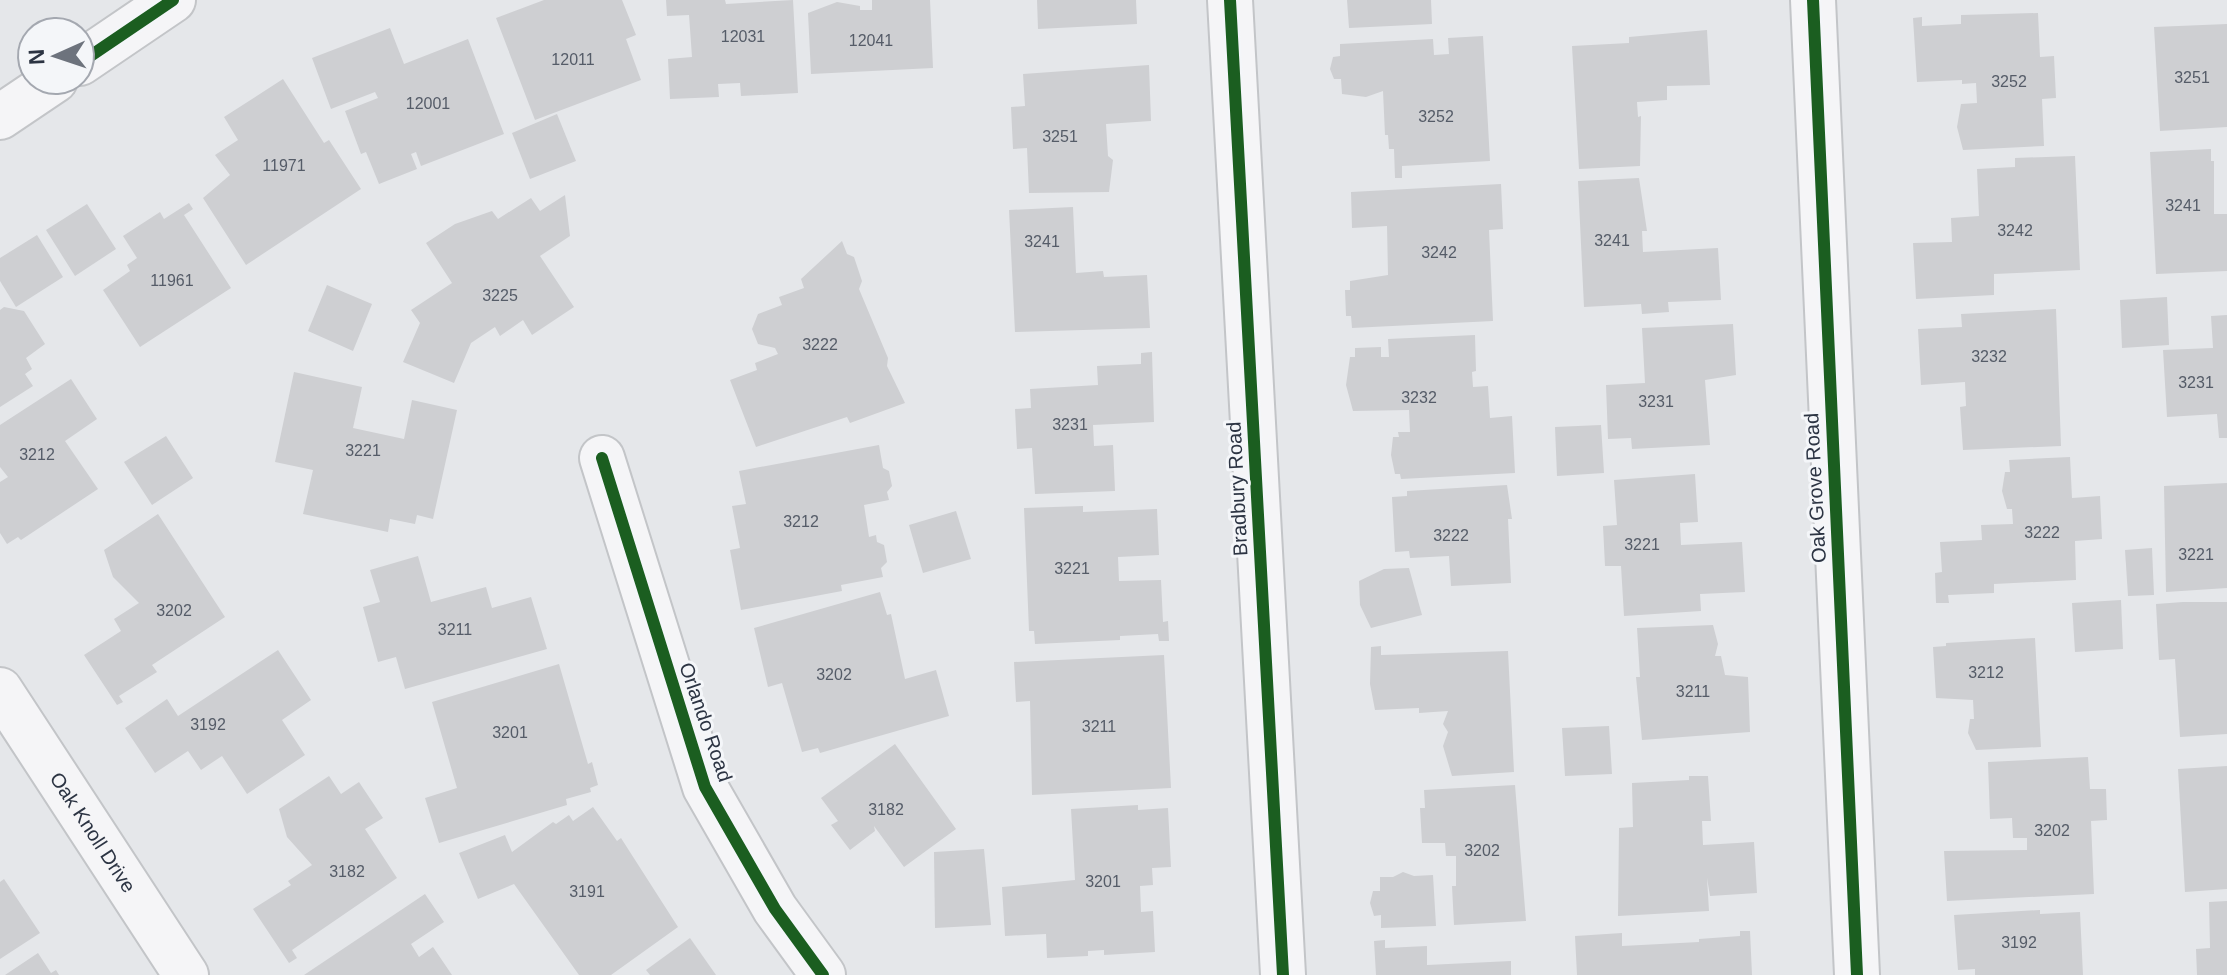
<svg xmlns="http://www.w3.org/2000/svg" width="2227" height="975" font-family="Arial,sans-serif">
<rect width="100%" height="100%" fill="#e5e7ea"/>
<g fill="#cecfd2">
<polygon points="544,0 622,0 636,35 626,39 641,80 535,120 496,18"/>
<polygon points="666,0 725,0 726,4 793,0 798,93 741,96 740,83 718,84 719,97 670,99 668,59 692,57 689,15 667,16"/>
<polygon points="872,0 930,0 933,68 811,74 808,13 837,2 860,6 860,10 872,10"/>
<polygon points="1037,0 1136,0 1137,24 1038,29"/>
<polygon points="1347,0 1431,0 1432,24 1349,28"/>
<polygon points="2038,13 2040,57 2054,56 2056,98 2042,99 2044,146 1963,150 1957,127 1961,104 1977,103 1976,83 1962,84 1962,80 1917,82 1913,18 1922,17 1922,26 1961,24 1961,15"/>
<polygon points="2227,24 2227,127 2160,131 2154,27"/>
<polygon points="390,28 404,64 468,39 504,134 421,166 416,152 411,154 417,169 379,184 366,152 361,154 345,111 378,98 375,92 331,109 312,58"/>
<polygon points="1707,30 1710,85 1667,86 1667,100 1637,102 1638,117 1641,116 1640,166 1579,169 1572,46 1629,43 1629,37"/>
<polygon points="1483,36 1490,161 1402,166 1402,178 1395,178 1394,149 1389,149 1388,135 1385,135 1383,91 1366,97 1342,94 1341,79 1334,79 1330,69 1333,57 1340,56 1340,44 1433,39 1434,55 1449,54 1448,38"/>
<polygon points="1149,65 1151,121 1106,124 1108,156 1113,160 1109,192 1029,193 1027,148 1013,149 1011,107 1025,106 1023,74"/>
<polygon points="283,79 324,143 329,140 361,189 246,265 203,198 230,175 215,155 238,140 224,117"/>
<polygon points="557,114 576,161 530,179 512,133"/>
<polygon points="2211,149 2211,161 2214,161 2214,214 2227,214 2227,271 2156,274 2150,152"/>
<polygon points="2075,156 2080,270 1994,274 1994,295 1916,299 1913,243 1952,242 1951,218 1979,216 1977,169 2015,167 2015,158"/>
<polygon points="1639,178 1647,231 1642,231 1643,252 1718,248 1721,300 1668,302 1669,312 1642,314 1641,304 1584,307 1578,181"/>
<polygon points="1501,184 1503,229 1489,230 1493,321 1352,328 1351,316 1346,316 1345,290 1350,290 1350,281 1388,275 1387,226 1352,228 1351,192"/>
<polygon points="565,195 570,236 540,256 574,307 532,335 523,320 500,336 495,327 471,343 454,383 403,362 420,323 411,310 452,283 426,243 455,224 492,211 498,219 531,198 540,211"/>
<polygon points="189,203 193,209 184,215 231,288 140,347 103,290 130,271 127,265 137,258 123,236 160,212 164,219"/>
<polygon points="87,204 116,249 75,276 46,230"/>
<polygon points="1073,207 1076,273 1103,271 1104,277 1147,275 1150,328 1015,332 1009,210"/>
<polygon points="37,235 63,277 16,307 0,281 0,258"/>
<polygon points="842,241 847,254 854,257 862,281 859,289 888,358 887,366 905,403 850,423 847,417 756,447 730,380 757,370 755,363 778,354 775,348 758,344 752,329 758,314 782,305 779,297 804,288 801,279"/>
<polygon points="327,285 372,304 353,351 308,331"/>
<polygon points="2167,297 2169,345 2122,348 2120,300"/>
<polygon points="4,307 24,311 45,344 26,358 32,369 25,374 33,386 0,407 0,310"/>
<polygon points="2056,309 2061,446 1963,450 1960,407 1966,406 1965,382 1921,385 1918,329 1962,327 1961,314"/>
<polygon points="2227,315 2227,438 2219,438 2217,414 2167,417 2163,350 2213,348 2211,316"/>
<polygon points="1733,324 1736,375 1705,380 1710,445 1632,449 1631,438 1608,439 1606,385 1645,383 1642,328"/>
<polygon points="1475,335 1476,371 1472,372 1473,387 1488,386 1490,418 1512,416 1515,473 1401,479 1400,474 1395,474 1391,455 1393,437 1399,437 1398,432 1410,432 1409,410 1353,411 1346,385 1350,357 1355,357 1355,348 1381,347 1381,357 1389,357 1388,339"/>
<polygon points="1152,352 1154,422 1093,425 1094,446 1113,445 1115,491 1035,494 1032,448 1017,449 1015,409 1031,408 1030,389 1098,385 1097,366 1141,364 1141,353"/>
<polygon points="294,372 362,387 353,428 404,439 412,400 457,410 433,519 417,515 415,524 390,519 388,532 303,514 313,470 275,462"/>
<polygon points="71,379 97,419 65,441 98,489 21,540 18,537 7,544 0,533 0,482 8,477 0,467 0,425"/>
<polygon points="1601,425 1604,473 1557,476 1555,427"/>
<polygon points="166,436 193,478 152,505 124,462"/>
<polygon points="879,445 883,468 889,471 892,486 887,492 889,500 864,505 869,537 876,535 877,542 884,545 887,562 881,568 883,577 841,585 842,591 741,610 730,550 740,548 732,506 746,504 739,471"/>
<polygon points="2070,457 2072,498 2100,496 2102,539 2075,541 2076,580 1994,584 1994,593 1948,595 1949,603 1936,603 1935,573 1942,572 1940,542 1982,540 1981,525 2013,524 2012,509 2007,509 2002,491 2005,472 2010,472 2009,460"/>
<polygon points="1695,474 1698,522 1680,523 1681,545 1742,542 1745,592 1700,594 1701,611 1624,616 1621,566 1605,566 1603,526 1617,525 1614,480"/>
<polygon points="2227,483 2227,588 2166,592 2164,486"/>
<polygon points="1507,485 1512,519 1508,519 1511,583 1451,586 1449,556 1410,558 1409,551 1395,552 1392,497 1407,496 1407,491"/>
<polygon points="1083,506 1083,512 1157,509 1159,555 1118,557 1119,581 1161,580 1163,622 1168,621 1169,641 1159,641 1158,634 1120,636 1120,640 1035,644 1034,631 1029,631 1024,508"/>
<polygon points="956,511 971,559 923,573 909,525"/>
<polygon points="158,514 225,617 152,665 157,672 119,696 123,702 117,705 84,655 121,631 114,619 139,603 113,577 104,550"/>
<polygon points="2152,548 2154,595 2128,596 2125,550"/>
<polygon points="418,556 431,602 486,587 492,608 531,597 547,649 405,689 396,657 378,662 363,607 380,602 370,570"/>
<polygon points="1409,568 1422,615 1371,628 1360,605 1359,581 1384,569"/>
<polygon points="880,592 887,615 891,614 905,679 936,670 949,716 820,753 818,748 802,752 782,683 768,687 754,628"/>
<polygon points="2121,600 2123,649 2075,652 2072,603"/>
<polygon points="2183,602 2227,602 2227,734 2180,737 2175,659 2159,660 2156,604"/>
<polygon points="1713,625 1718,644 1715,656 1721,656 1725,675 1748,677 1750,732 1642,740 1636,677 1640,677 1637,628"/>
<polygon points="2035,638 2041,747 1976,750 1968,733 1970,719 1974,719 1973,700 1936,698 1933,647 1946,646 1946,643"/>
<polygon points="1381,646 1381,655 1508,651 1514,772 1452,776 1443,746 1448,732 1443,724 1448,711 1419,713 1419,708 1375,710 1370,684 1371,647"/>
<polygon points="278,650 311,700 282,720 305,755 247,794 222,756 201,770 188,751 155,773 125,728 167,699 178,716"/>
<polygon points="1164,655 1171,788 1032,795 1030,701 1016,702 1014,662"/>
<polygon points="559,664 588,764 592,762 598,785 590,788 591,792 566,799 567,805 439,843 425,798 457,788 432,702"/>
<polygon points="1609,726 1612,774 1565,776 1562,728"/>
<polygon points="895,744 956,829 904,867 874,826 875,831 850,850 831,825 838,821 821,798"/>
<polygon points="2088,757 2090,789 2106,789 2107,820 2091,821 2094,894 1947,901 1944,851 2027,850 2027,838 2013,838 2012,818 1990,819 1988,762"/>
<polygon points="2227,766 2227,889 2185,892 2178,769"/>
<polygon points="329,776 341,794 359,782 383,818 365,829 397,878 292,950 297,958 289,963 253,909 291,885 288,881 312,865 287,837 279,809"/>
<polygon points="1689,776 1708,776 1711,821 1702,821 1703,845 1754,842 1757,893 1710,896 1707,878 1709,911 1618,916 1619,828 1633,827 1632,783 1689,780"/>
<polygon points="1515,785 1526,921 1454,925 1452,886 1456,886 1456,856 1446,856 1445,843 1422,843 1420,808 1425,808 1424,790"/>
<polygon points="1138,805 1138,810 1168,808 1171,867 1152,868 1153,885 1140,886 1141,912 1153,911 1155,952 1104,955 1104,950 1088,951 1088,956 1047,958 1046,934 1005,936 1002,887 1075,880 1071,809"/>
<polygon points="593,807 617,841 621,838 678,927 611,975 579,975 514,884 478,899 459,853 505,835 512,852 553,822 556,824 569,815 573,821"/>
<polygon points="984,849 991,925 935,928 934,852"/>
<polygon points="1403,872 1414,876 1433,875 1436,926 1381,928 1381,915 1374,916 1370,903 1373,891 1380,891 1380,877 1393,877"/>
<polygon points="4,879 40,933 0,959 0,882"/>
<polygon points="425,894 444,922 411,944 419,957 433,947 452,975 304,975"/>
<polygon points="2227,901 2227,975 2197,975 2196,949 2210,948 2209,902"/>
<polygon points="2040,910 2040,914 2080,912 2083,975 1975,975 1975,969 1958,970 1954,915"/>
<polygon points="1740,931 1750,931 1752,975 1577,975 1575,936 1622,933 1622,946 1699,942 1699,939 1740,936"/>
<polygon points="690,938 716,975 650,975 646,970"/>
<polygon points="1385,940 1385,948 1427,946 1427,965 1511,961 1511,975 1376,975 1374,941"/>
<polygon points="38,953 51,973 56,970 59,975 5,975"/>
</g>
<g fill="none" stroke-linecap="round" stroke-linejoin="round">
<g stroke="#c3c5c8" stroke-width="48">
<g id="minor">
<polyline points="1230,0 1283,975"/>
<polyline points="1813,0 1857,975"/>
<polyline points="602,458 705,787 775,909 823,975"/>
<path id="s1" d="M0,690L186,975"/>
</g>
</g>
<g stroke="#c3c5c8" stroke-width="48">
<g id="tertiary">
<polyline points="80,63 173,0"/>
<polyline points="0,117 55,80"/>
</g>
</g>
<use href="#minor" stroke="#f5f5f7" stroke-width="44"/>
<use href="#tertiary" stroke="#f5f5f7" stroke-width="44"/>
<g stroke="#f4f6f9" stroke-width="17">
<g id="cycleway">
<polyline points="1230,0 1283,975"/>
<polyline points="1813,0 1857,975"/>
<polyline points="80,63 173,0"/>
<polyline points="602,458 705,787 775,909 823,975"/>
</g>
</g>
<use href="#cycleway" stroke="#1b5e20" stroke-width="12"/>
</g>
<g text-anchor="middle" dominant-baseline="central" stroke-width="6" stroke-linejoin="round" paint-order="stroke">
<g font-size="16" fill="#555c68">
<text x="743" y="36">12031</text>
<text x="871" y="40">12041</text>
<text x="573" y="59">12011</text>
<text x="2192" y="77">3251</text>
<text x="2009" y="81">3252</text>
<text x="428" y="103">12001</text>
<text x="1436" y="116">3252</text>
<text x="1060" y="136">3251</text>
<text x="284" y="165">11971</text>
<text x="2183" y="205">3241</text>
<text x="2015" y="230">3242</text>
<text x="1612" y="240">3241</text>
<text x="1042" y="241">3241</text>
<text x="1439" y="252">3242</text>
<text x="172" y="280">11961</text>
<text x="500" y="295">3225</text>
<text x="820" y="344">3222</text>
<text x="1989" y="356">3232</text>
<text x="2196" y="382">3231</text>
<text x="1419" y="397">3232</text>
<text x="1656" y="401">3231</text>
<text x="1070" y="424">3231</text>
<text x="363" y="450">3221</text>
<text x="37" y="454">3212</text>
<text x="801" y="521">3212</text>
<text x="2042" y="532">3222</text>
<text x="1451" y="535">3222</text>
<text x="1642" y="544">3221</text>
<text x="2196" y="554">3221</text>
<text x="1072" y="568">3221</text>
<text x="174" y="610">3202</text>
<text x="455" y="629">3211</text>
<text x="1986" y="672">3212</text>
<text x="834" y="674">3202</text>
<text x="1693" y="691">3211</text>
<text x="208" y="724">3192</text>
<text x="1099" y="726">3211</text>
<text x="510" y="732">3201</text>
<text x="886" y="809">3182</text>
<text x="2052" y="830">3202</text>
<text x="1482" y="850">3202</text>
<text x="347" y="871">3182</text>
<text x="1103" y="881">3201</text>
<text x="587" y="891">3191</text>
<text x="2019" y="942">3192</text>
</g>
<g font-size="20" fill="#2c3443" stroke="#f4f6f9">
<text transform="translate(1815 488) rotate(-93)">Oak Grove Road</text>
<text transform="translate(1237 489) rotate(-93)">Bradbury Road</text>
<text transform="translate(706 722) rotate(71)">Orlando Road</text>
<text stroke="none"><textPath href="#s1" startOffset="170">Oak Knoll Drive</textPath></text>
</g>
</g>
<g transform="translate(56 56) rotate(267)"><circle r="38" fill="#f4f6f9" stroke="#a4a8b0" stroke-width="2"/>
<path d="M0-6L14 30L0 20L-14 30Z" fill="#6d737d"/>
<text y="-12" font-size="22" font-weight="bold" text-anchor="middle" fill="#2c3443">N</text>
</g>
</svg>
